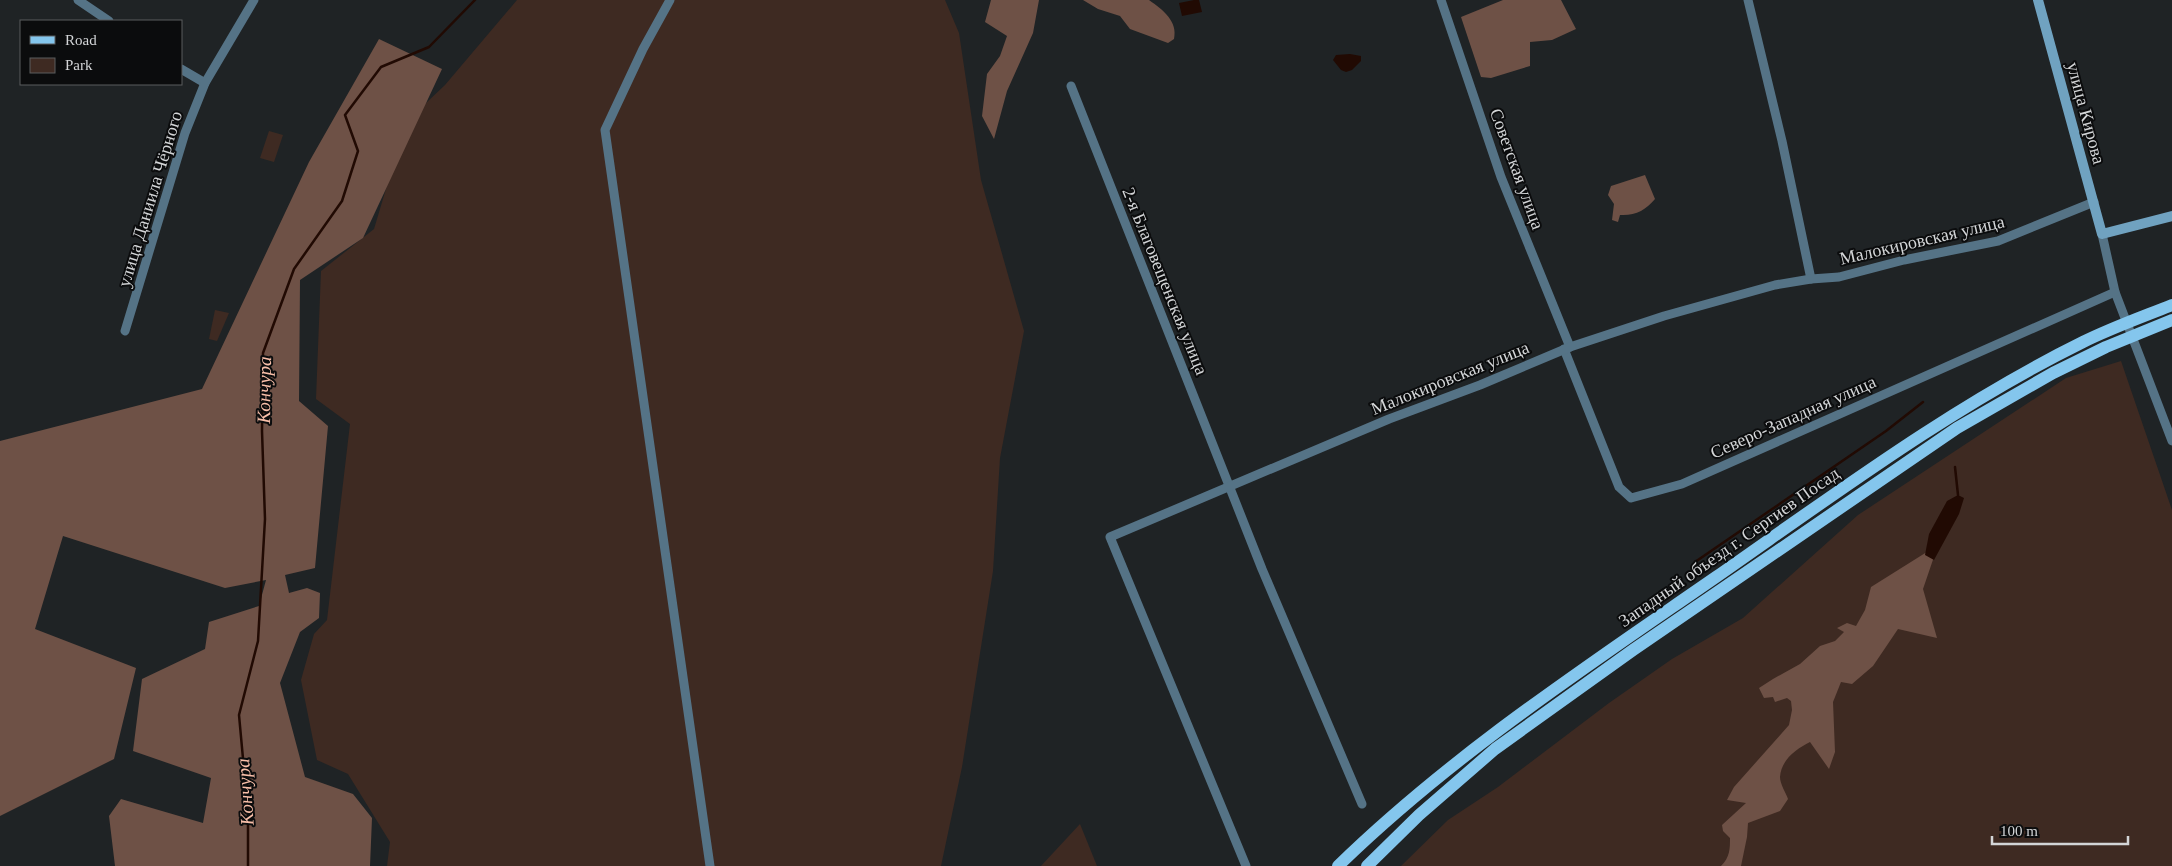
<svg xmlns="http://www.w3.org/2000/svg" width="2172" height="866" font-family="'Times New Roman',serif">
<rect width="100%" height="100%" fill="#1f2325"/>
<g fill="#3e2a22">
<polygon points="517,0 945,0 959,33 981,180 1024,331 1000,458 993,571 962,767 941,866 387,866 390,842 348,774 317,760 301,680 314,634 327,620 350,424 316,399 321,271 374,229 406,122 445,85"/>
<polygon points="269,131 283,135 274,162 260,158"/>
<polygon points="215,310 229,313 217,341 209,339"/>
<polygon points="2121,361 2172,510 2172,866 1401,866 1448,820 1498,787 1609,703 1672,659 1743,618 1858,515 2066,378"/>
<polygon points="1080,824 1097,866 1041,866"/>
</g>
<g fill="#6e5146">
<polygon points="991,0 1039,0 1033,33 1007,91 994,139 982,116 987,74 1000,56 1007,36 985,22"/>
<path d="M1083,0H1149C1163,10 1178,21 1174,39L1168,43L1130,29L1120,16L1098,9Z"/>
<polygon points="1503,0 1561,0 1576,29 1552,40 1530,42 1530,66 1491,78 1481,77 1461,17"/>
<polygon points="379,39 442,69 363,238 300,280 299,401 328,426 315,568 285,575 289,593 307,588 320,593 319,618 300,632 280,683 305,777 353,794 372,818 370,866 115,866 109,816 121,799 203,823 211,778 133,751 142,679 205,649 209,622 259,606 266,580 225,588 63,536 35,629 136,668 114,759 0,816 0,441 202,389 309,162"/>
<path d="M1645,175L1655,199C1646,210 1635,216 1620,215L1618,222L1612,220L1614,204L1608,195L1611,186Z"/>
<path d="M1938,545L1923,589L1937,638L1898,629L1873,666L1852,684L1841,682L1833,702L1835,752L1829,769L1810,742C1796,749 1781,760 1780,777C1780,784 1786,793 1788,799L1780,811L1748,823L1747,837L1741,866H1721C1730,857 1730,849 1730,838L1723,831L1722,825L1746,803L1727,800L1734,787L1789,725L1792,710L1791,701L1787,698L1775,702L1773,697L1764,698L1759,688L1773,679L1800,664L1820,646L1835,641L1844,632L1837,628L1847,623L1856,626L1865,610L1871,587Z"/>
</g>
<g fill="#210a03">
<polygon points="1194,0 1199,0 1202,12 1182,16 1179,3"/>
<polygon points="1350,54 1361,56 1361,61 1352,70 1346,72 1341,70 1333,60 1336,55"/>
<polygon points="1958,495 1964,498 1959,514 1934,560 1925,555 1929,534 1947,501"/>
</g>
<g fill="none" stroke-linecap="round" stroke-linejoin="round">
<g stroke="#210a03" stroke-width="2.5">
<polyline points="1955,467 1958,495"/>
<polyline points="1695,562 1886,431 1923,402"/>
<polyline points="248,866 248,813 239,715 258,641 265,519 262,431 263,353 294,269 342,201 358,151 345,115 381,67 429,47 475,0"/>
</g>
<g stroke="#557386" stroke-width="9">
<polyline points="78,0 109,21"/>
<polyline points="670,0 643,49 605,130 710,866"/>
<polyline points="1441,0 1501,177 1570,347"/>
<polyline points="1748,0 1782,141 1811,279"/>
<polyline points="181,69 205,83"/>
<polyline points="1071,86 1262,569 1362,804"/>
<polyline points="2102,234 2115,292 2172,441"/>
<polyline points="125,331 185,133 205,83 254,0"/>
<polyline points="1564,349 1619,487 1631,498 1682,484 2115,292"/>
<polyline points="1246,866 1110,537 1389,419 1480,385 1570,347 1664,316 1775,285 1811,279 1839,277 1904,260 1998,241 2094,202"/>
</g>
<polyline stroke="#70a2c0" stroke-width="10" points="2038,0 2102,234 2172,216"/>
<g stroke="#84c6ed" stroke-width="12">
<path d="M1338,866C1452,755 1586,667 1716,577C1835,494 1953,406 2083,342C2111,328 2142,317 2172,305"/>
<polyline points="1367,866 1419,815 1495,749 1633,650 1957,428 2053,373 2106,347 2172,320"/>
</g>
</g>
<g text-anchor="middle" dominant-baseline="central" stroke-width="4" stroke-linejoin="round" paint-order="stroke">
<g font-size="18" fill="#d3d5d7" stroke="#0b0c0d">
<text transform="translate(2086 113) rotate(75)">улица Кирова</text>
<text transform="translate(1517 169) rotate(70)">Советская улица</text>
<text transform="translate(150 199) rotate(-73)">улица Даниила Чёрного</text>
<text transform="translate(1922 240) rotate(-13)">Малокировская улица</text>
<text transform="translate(1165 281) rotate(68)">2-я Благовещенская улица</text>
<text transform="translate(1450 378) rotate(-22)">Малокировская улица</text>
<text transform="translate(1793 417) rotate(-24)">Северо-Западная улица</text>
<text transform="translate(1729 547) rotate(-35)">Западный объезд г. Сергиев Посад</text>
</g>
<g font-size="19" font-style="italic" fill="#f8bfa9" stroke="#0b0c0d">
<text transform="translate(264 390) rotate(-89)">Кончура</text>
<text transform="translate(245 792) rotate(-94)">Кончура</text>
</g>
</g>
<rect x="20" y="20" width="162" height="65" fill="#0b0c0d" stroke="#5b5c5e"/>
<rect x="30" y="36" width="25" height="8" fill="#84c6ed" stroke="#5b5c5e"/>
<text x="65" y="45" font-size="15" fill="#d3d5d7">Road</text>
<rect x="30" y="58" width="25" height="15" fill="#3e2a22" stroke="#5b5c5e"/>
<text x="65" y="70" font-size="15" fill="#d3d5d7">Park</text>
<path d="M1992 836v8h136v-8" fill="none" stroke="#d3d5d7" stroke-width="2.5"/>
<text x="2000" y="836" font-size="15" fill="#d3d5d7" stroke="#0b0c0d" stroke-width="4" paint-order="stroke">100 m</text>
</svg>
